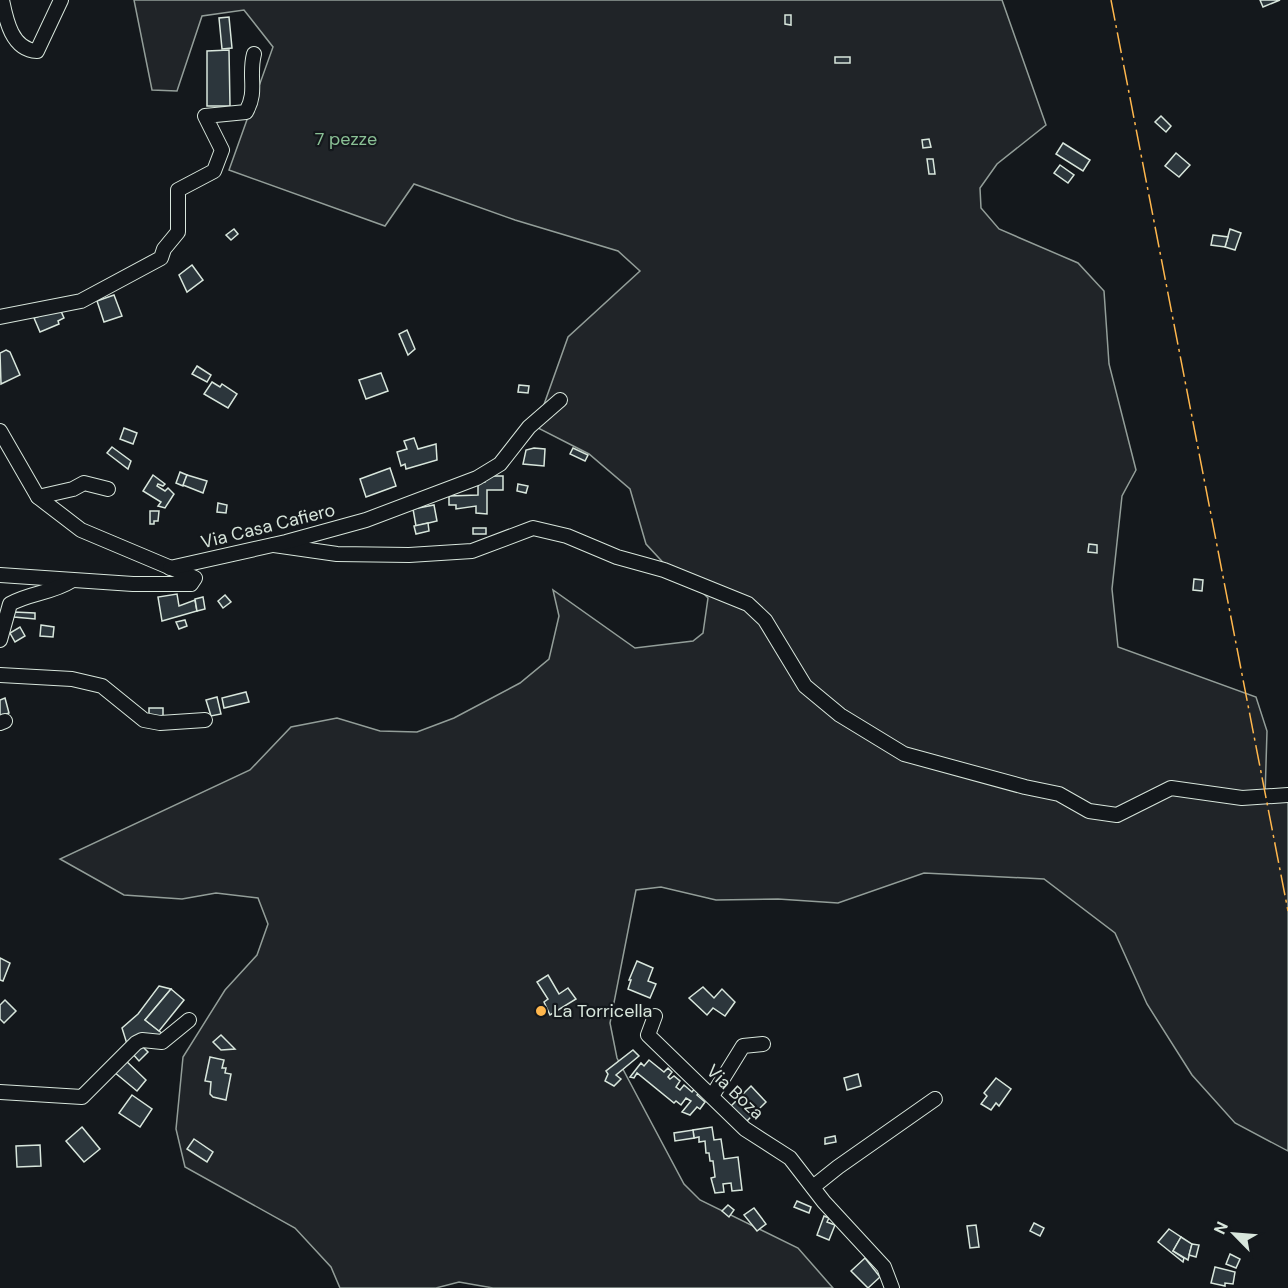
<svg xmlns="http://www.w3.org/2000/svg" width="1288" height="1288" font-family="'DM Sans',sans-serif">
<rect width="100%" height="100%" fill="#14181c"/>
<polygon fill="#202428" stroke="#939e99" stroke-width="1.5" points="134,0 1002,0 1046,125 997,164 980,188 981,208 999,229 1078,263 1104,291 1109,364 1136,470 1122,496 1112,589 1118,647 1256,697 1267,731 1265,797 1288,800 1288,1151 1235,1123 1192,1075 1147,1004 1115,933 1044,879 924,873 838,903 778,899 716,900 661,887 636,890 610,1023 617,1058 684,1184 700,1200 798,1248 833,1288 493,1288 459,1282 436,1288 340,1288 331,1267 295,1228 185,1167 176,1129 183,1057 225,990 257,955 268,924 258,898 216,893 182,899 124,895 60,859 250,770 291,727 337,718 380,731 417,732 454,718 520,683 549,659 559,616 553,590 635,648 693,641 703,633 708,598 692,582 670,570 646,544 630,489 589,454 536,427 568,337 640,271 618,251 515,220 414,184 385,226 229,170 273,47 244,10 202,16 177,91 152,90"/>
<g fill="#2c363c" stroke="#d8e6dc" stroke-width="1.5">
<polygon points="1260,0 1280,0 1263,7"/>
<polygon points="785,15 791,15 791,25 785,24"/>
<polygon points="229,17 232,48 222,49 219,18"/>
<polygon points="229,50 230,106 207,106 207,51"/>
<rect x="835" y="57" width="15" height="6"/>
<polygon points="1161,116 1171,126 1166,132 1155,122"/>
<polygon points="929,139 931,147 923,148 922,140"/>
<polygon points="1063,143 1090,160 1083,171 1056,154"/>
<polygon points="1176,153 1190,165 1179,177 1165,166"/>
<polygon points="927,159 933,159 935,174 929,174"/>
<polygon points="1060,165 1074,175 1068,183 1054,173"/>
<polygon points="234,229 238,234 231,240 226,235"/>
<polygon points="1230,229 1241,233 1235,250 1225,247"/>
<polygon points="1213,235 1228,237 1225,247 1211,245"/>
<polygon points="192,265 203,280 187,292 179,275"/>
<polygon points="114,295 122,316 104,322 97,301"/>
<polygon points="60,309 64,318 58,321 59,324 40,332 34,318"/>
<polygon points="407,330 415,349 408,355 399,334"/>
<polygon points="6,350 10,352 20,375 1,384 0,353"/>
<polygon points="197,366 211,375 207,382 192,374"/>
<polygon points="381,373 388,391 366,399 359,380"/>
<polygon points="212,382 220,387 222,384 237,394 228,408 204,394"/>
<polygon points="519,385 529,386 528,393 518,392"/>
<polygon points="124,428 137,433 133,444 120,439"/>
<polygon points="414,438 418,449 436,444 437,460 406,469 405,464 401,466 397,452 407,449 404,441"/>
<polygon points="112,447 131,461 128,469 107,453"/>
<polygon points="534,448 545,449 544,466 523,464 526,450"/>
<polygon points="573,448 588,455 585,461 570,454"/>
<polygon points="390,468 396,486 366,497 360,479"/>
<polygon points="180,472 187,475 183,486 176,483"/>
<polygon points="153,475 165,484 163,486 158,484 157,486 165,491 168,488 174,494 165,508 158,506 161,502 143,491"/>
<polygon points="187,475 207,481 203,493 183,485"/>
<polygon points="487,476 503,476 503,490 487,490 487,514 476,513 476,506 456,509 456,505 449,505 449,496 478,495 478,482 485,482"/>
<polygon points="518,484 528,486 526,493 517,491"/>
<polygon points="218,503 227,505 226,513 217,512"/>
<polygon points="434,505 437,521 416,526 413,509"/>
<polygon points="150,511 159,511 158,521 154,521 154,524 150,524"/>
<polygon points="428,523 429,531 416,534 414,526"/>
<rect x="473" y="528" width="13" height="6"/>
<polygon points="1089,544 1097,545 1097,553 1088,552"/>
<polygon points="1194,579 1203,580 1202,591 1193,590"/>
<polygon points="177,594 179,606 195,600 197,611 162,621 158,597"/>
<polygon points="225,595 231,602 223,608 218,601"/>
<polygon points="203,597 205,609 197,611 195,599"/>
<polygon points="14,612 35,613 35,619 14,617"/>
<polygon points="185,620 187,626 179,629 176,622"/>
<polygon points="41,625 54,627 53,637 40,636"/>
<polygon points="20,627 25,636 15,642 10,633"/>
<polygon points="246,692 249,702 224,708 222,698"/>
<polygon points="217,697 221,714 211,716 206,700"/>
<polygon points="5,698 9,713 0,716 0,700"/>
<polygon points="149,708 163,708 163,717 149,715"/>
<polygon points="0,958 10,963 3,981 0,980"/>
<polygon points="637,961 653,968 648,981 656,984 650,998 628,989 631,980 629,980"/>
<polygon points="548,975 559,994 568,988 576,999 550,1015 544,1002 548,999 537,982"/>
<polygon points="159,986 171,989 145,1020 163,1034 159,1038 127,1044 122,1028 138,1014"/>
<polygon points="703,987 714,998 722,989 735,1002 725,1016 713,1008 707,1015 689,998"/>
<polygon points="171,989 184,1000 159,1031 145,1020"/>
<polygon points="5,1000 16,1011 4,1023 0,1019 0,1005"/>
<polygon points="221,1035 235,1049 221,1050 213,1042"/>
<polygon points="141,1045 148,1052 139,1061 132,1053"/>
<polygon points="633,1050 639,1056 616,1075 621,1079 614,1086 605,1081 608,1074 606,1071"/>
<polygon points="210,1057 224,1060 222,1068 226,1068 225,1073 231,1074 226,1100 213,1097 210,1094 211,1082 205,1081"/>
<polygon points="124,1059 146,1080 137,1091 114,1072"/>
<polygon points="649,1060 664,1072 668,1068 672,1072 668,1077 670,1079 674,1076 680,1081 676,1087 680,1090 684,1085 692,1092 695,1088 701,1091 697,1095 705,1102 700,1109 697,1107 690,1115 682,1112 691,1101 686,1098 681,1105 676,1101 674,1103 637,1073 634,1078 630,1077 641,1063 644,1066"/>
<polygon points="858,1074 861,1086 847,1090 844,1078"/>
<polygon points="996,1078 1011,1089 999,1106 996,1103 991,1110 981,1104 987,1096 984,1093"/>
<polygon points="751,1086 766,1102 746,1122 731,1106"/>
<polygon points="132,1095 152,1109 140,1127 119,1113"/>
<polygon points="82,1127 100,1149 84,1162 66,1141"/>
<polygon points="712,1127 714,1140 721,1139 724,1159 738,1157 742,1190 732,1191 731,1183 723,1184 724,1192 715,1193 711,1178 715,1177 713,1161 710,1161 709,1153 706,1153 705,1141 699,1142 699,1137 694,1138 693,1130"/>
<polygon points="693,1130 694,1138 675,1141 674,1133"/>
<polygon points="835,1136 836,1142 825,1144 825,1138"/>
<polygon points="194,1139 213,1152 207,1162 187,1149"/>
<polygon points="40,1145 41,1166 17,1167 16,1146"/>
<polygon points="797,1201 811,1207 809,1213 794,1207"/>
<polygon points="728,1205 734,1210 729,1217 722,1211"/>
<polygon points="754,1208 766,1224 757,1231 744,1215"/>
<polygon points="824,1216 829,1218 827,1222 835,1225 829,1240 817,1235"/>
<polygon points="1034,1223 1044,1228 1040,1236 1030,1231"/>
<polygon points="976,1225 979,1247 970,1248 967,1226"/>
<polygon points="1169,1229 1181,1237 1173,1251 1184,1258 1183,1262 1158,1242"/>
<polygon points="1181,1237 1192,1244 1188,1260 1173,1251"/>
<polygon points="1192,1244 1199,1245 1196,1257 1189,1255"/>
<polygon points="1230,1254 1240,1259 1236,1268 1226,1264"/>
<polygon points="865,1258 880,1277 868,1288 851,1271"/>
<polygon points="1215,1267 1235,1272 1233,1284 1225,1283 1225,1286 1211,1283"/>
</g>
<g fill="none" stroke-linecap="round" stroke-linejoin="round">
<g stroke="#d8e6dc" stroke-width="16">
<g id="minor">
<path d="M2,0C6,20 12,50 37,51L61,0"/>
<path d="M0,317L81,301L161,258L164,249L178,232V190L214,171L222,150L205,116L246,112C258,91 248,77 254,54"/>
<polyline points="0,431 38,497 81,530 195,578 191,584 133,584 0,575"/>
<polyline points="38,497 73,489 84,483 108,489"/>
<polyline points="274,545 337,554 409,555 472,551 533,528 567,536 617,557 664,570 748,604 765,620 805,686 840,715 904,754 1025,787 1059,794 1089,811 1117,815 1171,788 1242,798 1288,795"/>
<polyline points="170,568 286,542 366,520 477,478 500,464 529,427 560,400"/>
<path d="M0,640L10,604C29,593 52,593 71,581"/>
<polyline points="0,675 72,679 102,686 144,720 160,723 205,720"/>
<polyline points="0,723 5,721"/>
<polyline points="655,1016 648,1035 745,1129 790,1158 824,1202 884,1267 892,1288"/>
<polyline points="0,1092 82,1097 136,1043 142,1040 162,1042 189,1020"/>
<polyline points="712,1096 743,1046 763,1044"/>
<polyline points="813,1187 838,1167 935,1099"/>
</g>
</g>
<use href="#minor" stroke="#14181c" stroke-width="14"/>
<polyline stroke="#ffb74d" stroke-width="1.5" stroke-dasharray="21 4.5 3 4.5" stroke-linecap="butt" points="1111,0 1288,911"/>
</g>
<circle fill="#ffb74d" stroke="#14181c" stroke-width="2" cx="541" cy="1011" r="6"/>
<g text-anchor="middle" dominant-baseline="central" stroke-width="4.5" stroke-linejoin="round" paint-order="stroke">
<g font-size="18" fill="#8ac095" stroke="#14181c">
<text x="346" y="139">7 pezze</text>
</g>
<g font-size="18" fill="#d8e6dc" stroke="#14181c">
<text transform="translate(268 526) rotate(-14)">Via Casa Cafiero</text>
<text transform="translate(735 1092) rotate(43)">Via Boza</text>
</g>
<g font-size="18" fill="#d8e6dc" stroke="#14181c" text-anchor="start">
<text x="553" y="1011">La Torricella</text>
</g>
</g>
<g transform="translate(1234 1234) rotate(295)" stroke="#14181c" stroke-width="4.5" paint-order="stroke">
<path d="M0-4.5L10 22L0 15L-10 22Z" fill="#d8e6dc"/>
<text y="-9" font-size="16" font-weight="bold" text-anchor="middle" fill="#d8e6dc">N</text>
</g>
</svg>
